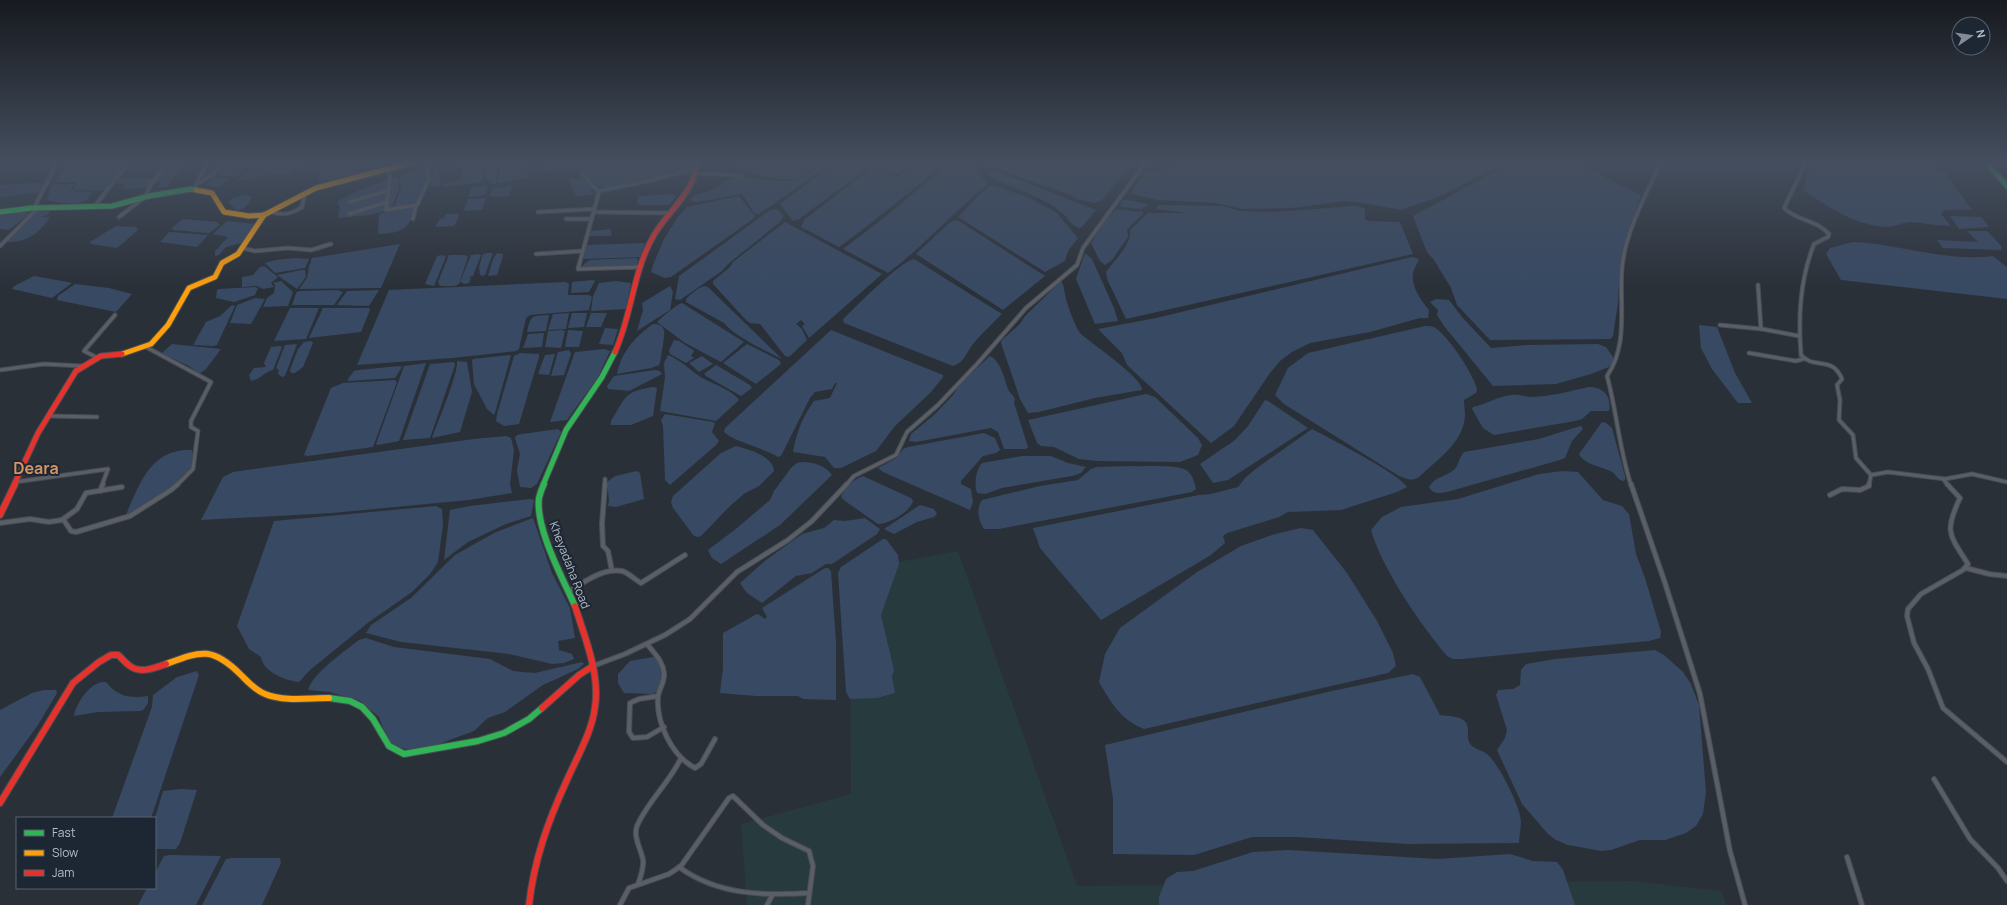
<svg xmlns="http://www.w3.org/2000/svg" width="2007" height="905" font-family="Manrope,sans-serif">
<rect width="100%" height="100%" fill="#2a3038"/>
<g fill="#273a3e">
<polygon points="42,193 33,207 0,210 0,201 3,197"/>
<polygon points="958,551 1077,886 1632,881 1722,891 1726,905 747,905 741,824 851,794 850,571"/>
</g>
<g fill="#384963">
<polygon points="85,162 112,162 110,166 124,166 106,190 73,190 77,182 54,182 67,166"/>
<polygon points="169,162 184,162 167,187 158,187 161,181 156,181"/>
<polygon points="228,162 253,162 236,177 217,175"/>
<polygon points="261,162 307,162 288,175 282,175 268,172 251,180 237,180"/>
<polygon points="336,162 377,162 375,165 363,168 359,174 318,182 320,166"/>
<polygon points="460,162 472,162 475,166 482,166 483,182 442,187 444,184 460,180 462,169 459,166"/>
<polygon points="487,162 498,163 496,184 491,184 486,179 484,163"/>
<polygon points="503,162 527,162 526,171 530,178 498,183 501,166"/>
<polygon points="542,162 572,162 576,167 546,173 543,172"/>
<polygon points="591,162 694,162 695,165 693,168 654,179 606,188 598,186 580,169 579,165"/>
<path d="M729,162H821C816,167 809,174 802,177C782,185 746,172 729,162Z"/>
<path d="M825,162H833L759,214H755L742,194L698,202L691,201L690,199C694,194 703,194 709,191C720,187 727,177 739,177C745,177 752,179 757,179C790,183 800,184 825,162Z"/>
<polygon points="837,162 876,162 799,219 793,221 780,204"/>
<polygon points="880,162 913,162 895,175 875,166"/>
<polygon points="917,162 947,162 866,227 839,247 801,227 804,220 873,167 895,177 898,177"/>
<path d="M951,162H969L978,168L981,177L988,184C953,212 924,246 888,273L843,249L885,217Z"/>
<polygon points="978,162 1133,162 1103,199 1095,203 1077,199 1070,195"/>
<polygon points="1209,162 1505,162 1441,196 1401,210 1357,202 1343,201 1293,208 1243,209 1216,203 1159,200 1132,194 1133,188 1145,173"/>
<polygon points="1513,162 1574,162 1641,195 1625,241 1620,267 1618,303 1613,336 1610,339 1490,340 1457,305 1451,288 1434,260 1427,252 1413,216"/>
<path d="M1816,162H1925L1945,173L1972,210H1945L1941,214L1951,226C1937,226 1925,223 1911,222C1903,222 1895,227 1887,227C1856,226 1827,206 1803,190L1808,172Z"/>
<polygon points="438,168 441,186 430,187 432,171"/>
<polygon points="419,169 429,170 429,184 419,202 394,207 401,189 400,176"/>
<path d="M989,171H996L1096,210L1081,228C1072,228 1067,216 1060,211C1040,196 1014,188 992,178L988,175Z"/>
<path d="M120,178H153V179L147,188C138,187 132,189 123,189L124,184L115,183Z"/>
<polygon points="215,178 229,179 220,187 206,185"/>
<polygon points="392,178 398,178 399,190 390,210 368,215 338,218 340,207 337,203 338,201 358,191"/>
<polygon points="581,178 587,180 596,188 590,190 592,193 597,192 597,194 576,196 568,179"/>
<polygon points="33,183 46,183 41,192 36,193 0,197 0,185"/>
<path d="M74,184L70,191L90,192L91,194L87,200C77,205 58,203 47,200L51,185Z"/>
<polygon points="512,185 510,195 502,197 489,196 493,189"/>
<polygon points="992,185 1027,197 1056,212 1078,238 1068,251 1065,261 1045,272 958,217 981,193"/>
<polygon points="481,186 487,186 486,195 469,197 471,188"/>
<polygon points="672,194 676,196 670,205 640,205 637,203 638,197 642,196"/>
<path d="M244,195L252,196C249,204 246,210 236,210L228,202L233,198Z"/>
<polygon points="739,196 755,216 753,219 671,277 665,278 651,272 653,265 664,239 678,217 687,207"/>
<polygon points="486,198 482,210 466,211 464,210 468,199"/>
<polygon points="1127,200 1147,204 1148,206 1141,209 1120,207 1121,201"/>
<path d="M416,205C410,229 402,233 378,234L379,214Z"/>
<path d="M1159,205L1222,206L1239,211L1273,212L1357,206L1365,209V219L1368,221L1400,222L1413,254L1126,319L1107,279L1106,272C1114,260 1132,245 1130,230L1132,228L1148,213H1189L1155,209Z"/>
<polygon points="777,209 784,216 780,222 728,264 722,271 680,300 675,299 679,276 766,213 771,210"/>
<polygon points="1116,209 1143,212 1143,214 1127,229 1128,237 1112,260 1105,265 1100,261 1091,243 1105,221"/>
<path d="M40,210H51L47,215L40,217H50C40,233 26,243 7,242L29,218Z"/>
<polygon points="25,212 30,213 9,230 0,229 0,215"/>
<polygon points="446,214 458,214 459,216 454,226 435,227 440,219 444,218"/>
<polygon points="1950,216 1981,217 1989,227 1959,229"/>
<polygon points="183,219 217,222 220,225 209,233 173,230 172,228"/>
<polygon points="955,220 959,221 1045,276 1003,310 916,254 948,224"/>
<polygon points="227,221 256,224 242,243 226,247 219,255 215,256 215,251 228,237 213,234"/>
<polygon points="785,222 882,274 809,338 802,326 805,324 801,320 796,324 802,329 807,340 789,357 785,356 760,324 750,323 746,320 713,284 713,281 730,267 733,262"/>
<polygon points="116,226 136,227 138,230 117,248 91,244 90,242"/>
<polygon points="610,229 612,234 610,236 589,236 591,231"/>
<polygon points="1967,231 1987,231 2002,247 2001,250 1943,248 1937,240 1978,242"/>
<polygon points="169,232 171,232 208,235 197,247 160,242"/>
<path d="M1853,242C1900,244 1945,262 1993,256L2007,267V299L1841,280L1826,254L1830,248Z"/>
<polygon points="645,243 640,257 585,259 583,257 587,245"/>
<polygon points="400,244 381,288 299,289 307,278 309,267 312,258"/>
<polygon points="487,253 493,253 485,275 483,276 480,275 479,267 483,254"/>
<polygon points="497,253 503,254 503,256 497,275 488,276 493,259"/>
<polygon points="1085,253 1092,259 1114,308 1118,321 1095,324 1076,279"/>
<polygon points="478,254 481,255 473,276 469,277 471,278 469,283 465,284 460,282 471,255"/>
<polygon points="442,255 446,256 435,284 434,286 425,284 437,256"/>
<polygon points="449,255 465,255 468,257 459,284 455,286 440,286 438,282"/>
<path d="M1412,257L1419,259C1417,264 1414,268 1413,273C1411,287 1421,300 1429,310L1428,318H1420L1370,332L1310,343L1292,352L1280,361L1270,373L1234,426L1211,443L1127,365L1122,353L1098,329L1156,318Z"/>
<polygon points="294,258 309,259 305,268 275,273 265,263 276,260"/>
<polygon points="635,258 638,259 637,266 632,270 585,270 581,268 584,264 590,260"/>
<path d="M914,259L1002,314C992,324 982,333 973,344C966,353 965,362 953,366L844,323L843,319C856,307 899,262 914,259Z"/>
<polygon points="264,266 278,277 271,283 274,287 263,289 257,286 242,287 242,277 253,275 260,267"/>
<polygon points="302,270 305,270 306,277 297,289 277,275"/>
<polygon points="34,276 68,282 72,283 52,298 12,289 14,286"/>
<polygon points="593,280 595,281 589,292 571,293 572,282"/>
<polygon points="281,281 293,292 288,306 263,307 267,298 274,293 275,285 273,283"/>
<polygon points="616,281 631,283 626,309 591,311 593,296 599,283"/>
<polygon points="566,282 569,284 568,295 589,295 592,297 589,310 530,315 526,318 519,349 516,351 452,358 357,365 389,290"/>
<path d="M1060,282H1062C1064,286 1064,290 1065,294C1066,302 1076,329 1081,334C1091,343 1144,379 1142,390L1095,398L1039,412L1028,413L1020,399L1001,343L1002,340L1020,324L1025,316Z"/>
<polygon points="75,284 109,288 132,294 116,312 57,300 58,296"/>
<polygon points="670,286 673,292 670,310 637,331 643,310 642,303"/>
<path d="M706,286L709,288L782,359C766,351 734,336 724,323L686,302V299C692,293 698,287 706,286Z"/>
<polygon points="255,287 258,288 255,295 234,302 216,298 217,290 219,289"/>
<polygon points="337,290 343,292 334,305 292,305 296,293 298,291"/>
<polygon points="379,290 369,306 337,305 347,291"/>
<polygon points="255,298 265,299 251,324 230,323 237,305"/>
<polygon points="1436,299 1449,300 1462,317 1491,348 1527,345 1598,344 1606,347 1613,357 1613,362 1609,367 1591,374 1556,384 1493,386 1444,326 1437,315 1438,310 1430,302"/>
<path d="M682,303L744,342L721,362L685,343L657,322C662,317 677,304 682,303Z"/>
<polygon points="232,305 235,306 217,345 213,346 193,345 206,322 220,316"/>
<polygon points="290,308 319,308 306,339 274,341"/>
<polygon points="323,308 369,308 370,310 361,332 309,338"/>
<polygon points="569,313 566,329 548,330 553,314"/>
<polygon points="572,313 587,313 584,327 568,328"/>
<polygon points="591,313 607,313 601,327 586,327"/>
<path d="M549,315L546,331L527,332C531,315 531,316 549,315Z"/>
<path d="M653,324C668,323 664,336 663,345C661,352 662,358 659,365L651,368L617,374C621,352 636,336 653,324Z"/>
<polygon points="1699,325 1717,327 1735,373 1752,403 1738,403 1712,369 1701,348"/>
<path d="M1425,326C1428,326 1431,326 1434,327C1447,334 1475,376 1477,390L1476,393L1464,400C1464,405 1465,410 1465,416C1463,443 1437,460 1419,477C1411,482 1407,479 1399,476L1284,404L1275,395L1288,368L1308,353Z"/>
<polygon points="605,328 618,329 613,345 599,344"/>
<polygon points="562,330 565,331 561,348 545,347 548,331"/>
<polygon points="568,330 583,331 579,347 565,347"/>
<path d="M831,330L943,375V377L931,392L895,426L876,451L841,468H834L825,457L793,452C796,433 803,416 814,401L830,398L837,383H835L832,389L815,392L810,398L781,456L778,457C762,447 734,442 724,432L725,428Z"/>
<polygon points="544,333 542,347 523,348 528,334"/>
<polygon points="674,340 679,341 693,350 694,351 691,356 694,358 686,363 670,354 669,350"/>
<polygon points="311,341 313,343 303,367 295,373 291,373 290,370 298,349 304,342"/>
<polygon points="172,344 221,349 206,369 199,374 189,366 163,354 162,353"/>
<polygon points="297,344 285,376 282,377 278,374 279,370 276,368 285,345"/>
<polygon points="747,344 779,360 781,364 756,384 723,363"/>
<path d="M280,346L282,347L273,370C264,372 260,380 251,381L249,375L254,368L266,367L264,363L271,347Z"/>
<polygon points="604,349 610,351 598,377 567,420 550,422 575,352"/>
<polygon points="569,350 571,354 564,375 551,376 558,352"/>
<polygon points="520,353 539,354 539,357 519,424 504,426 496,421 497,414 514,356"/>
<polygon points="555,354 549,375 538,374 545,355"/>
<polygon points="511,355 495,413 494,415 487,409 474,384 472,361 473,359"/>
<path d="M668,355C680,360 689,369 699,376C711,384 730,388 739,400L716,421L660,411L665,378L664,363Z"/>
<polygon points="702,356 713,364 699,372 689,363"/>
<path d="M990,356C1002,362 1004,380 1009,391C1011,394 1014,396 1015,399L1014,403L1028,447L1026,449H1004L998,432L991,428L916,442L909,441L911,434L934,415L953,395L961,383Z"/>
<path d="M457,361L467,362L472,392L460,432L432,438C437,424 459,372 457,361Z"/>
<polygon points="454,362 455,365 430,438 403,440 430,364"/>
<polygon points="426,363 399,441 378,445 376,444 404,366"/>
<polygon points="716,365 750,385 752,388 741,396 706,376 704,374"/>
<polygon points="399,366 402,367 395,378 348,381 348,379 354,371 358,370"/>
<polygon points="655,370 660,371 662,374 629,391 608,389 607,386 614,376"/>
<polygon points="395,380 397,382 373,447 308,456 304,455 331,388 343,383"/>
<path d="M654,387L657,388L653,416L631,425H611V421C626,397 624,391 654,387Z"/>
<path d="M1589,387C1603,387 1612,396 1609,411H1591L1582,419L1575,421L1494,435L1483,428L1472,409L1473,407C1487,404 1498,396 1512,395C1519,394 1526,397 1533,397C1553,396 1570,391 1589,387Z"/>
<polygon points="1146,394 1155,397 1198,438 1202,445 1198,455 1180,462 1098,461 1079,459 1054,447 1041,446 1037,443 1028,420"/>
<polygon points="1265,400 1268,401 1308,428 1228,480 1213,483 1200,464 1235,440 1248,426"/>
<polygon points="665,414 713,422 715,423 712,432 719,441 716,445 670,485 665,480 663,426 661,420"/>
<path d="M1602,422L1606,423L1612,428L1625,476V480L1623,481C1617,480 1616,473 1610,471C1600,466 1585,465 1579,454Z"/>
<path d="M1577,427L1581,426L1583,429L1572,441L1565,458L1560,460L1454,490C1446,492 1434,497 1429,487C1435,476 1446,477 1455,469C1459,464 1459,457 1464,452L1539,439Z"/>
<polygon points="558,429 561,432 537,484 531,488 520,487 517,470 520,454 515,438 517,435 522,434"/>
<path d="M1312,429C1329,438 1400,474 1407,487L1397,492L1341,510L1288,512L1279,517L1227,533L1223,536L1225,543L1211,555L1101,620L1040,548L1033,528L1199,495L1211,494L1238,487L1246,477L1257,468Z"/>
<polygon points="984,433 995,438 1000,450 996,453 983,456 961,481 961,484 971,489 973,502 970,510 883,472 878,468 896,458 903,449 908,447"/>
<polygon points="506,436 511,438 514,450 510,484 512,493 469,500 332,513 201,520 223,477 233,472 474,439"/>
<path d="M736,446C748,449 773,456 774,471L759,486L745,493L731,505L702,535L699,537L694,536L673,508L671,502L673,496L721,453Z"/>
<path d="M192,450C193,457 195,463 192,469C182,487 143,506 125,517C139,485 150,448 192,450Z"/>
<path d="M1022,456H1051L1068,463L1086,467L1081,473L1072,476L1002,488L985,494L977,493C974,484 976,469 982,463Z"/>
<path d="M803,462C814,462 826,466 832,475L780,525L721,564L712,558L708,550L737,528L770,500L774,491L791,468L797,463Z"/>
<path d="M1130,466C1146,467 1173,464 1186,470C1192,473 1195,483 1196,489L1192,492L999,529H984C978,519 976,510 982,500L1040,486L1078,480L1091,469L1097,467Z"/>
<polygon points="637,471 640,473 644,499 616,507 608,506 609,500 607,482 615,476"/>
<path d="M1562,471L1578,472L1603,500L1622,506L1629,514L1636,554L1645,578L1661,632L1660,638L1649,641L1462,659H1453L1447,656C1421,625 1382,569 1371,530L1382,517L1401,507L1458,499L1539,474Z"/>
<path d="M863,476L911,498L913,501C910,512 889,524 878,524L845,501L841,497C844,488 854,479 863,476Z"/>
<polygon points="530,499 534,500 531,516 506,524 468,542 444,560 450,510 470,506"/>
<polygon points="920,505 934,509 937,514 934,517 917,522 894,534 884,529"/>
<path d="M436,506L442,509L443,525L438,562L430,574L412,592L369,622L310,670L299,682C286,681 263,672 261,657L249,649L237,626L274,521Z"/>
<polygon points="533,518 552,573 570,608 575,638 558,641 559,650 572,654 574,659 564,663 552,664 509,654 401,642 366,633 371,625 411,598 455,555 494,533"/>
<polygon points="865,518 880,529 877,534 832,564 826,564 812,573 796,576 762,603 747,593 740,583 766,560 802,534 824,528 834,520 845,521"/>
<path d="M1301,528L1313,530L1347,573L1377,621L1393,653L1396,666L1388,673L1144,729C1120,719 1112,704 1099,682L1105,654L1120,628L1197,572L1241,546L1275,534Z"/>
<polygon points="883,539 886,539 898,555 899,564 881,615 894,670 892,677 895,693 877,698 850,699 846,692 838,573 841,567"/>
<polygon points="825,568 828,568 831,571 836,643 836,700 803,699 798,696 756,696 720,693 723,668 723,633 755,615 758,614 765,619 767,617 762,608"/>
<path d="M366,638L394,647L490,659L513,671L522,672L535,673L582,662L584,664L578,669L543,685L505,712L488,718L474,731L436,745L412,750L395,747L386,736L379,717L360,701L330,692L308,690C312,674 346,650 359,640Z"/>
<polygon points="1655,650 1664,655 1683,672 1691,684 1699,705 1706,792 1703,814 1696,826 1686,833 1665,840 1640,840 1611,850 1601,851 1568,845 1556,840 1548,834 1522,804 1497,750 1505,738 1507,730 1496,695 1498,690 1513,689 1520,685 1521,670 1526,664 1555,659"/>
<path d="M654,657C668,663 664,687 653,694L624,693L618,683V674L630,661Z"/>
<polygon points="197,671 199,675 151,818 112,818 152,707 153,695 177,677"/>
<path d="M1413,674L1420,677L1440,715C1451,717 1469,715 1468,731C1468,737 1467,740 1471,745C1476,750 1482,750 1487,754C1499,764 1520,806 1521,821C1521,828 1519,836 1519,843L1408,844L1297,837H1252L1194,855L1113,854V799L1105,745L1332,691Z"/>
<path d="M106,682C117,696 130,699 148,696V703L144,709L141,711L98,712L74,716C76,703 91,680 106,682Z"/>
<polygon points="44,690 56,690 57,693 38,725 0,777 0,710 32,693"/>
<polygon points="181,789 197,790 180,843 176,849 155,849 155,818 163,791"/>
<polygon points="1289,850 1437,859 1510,854 1533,861 1557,862 1563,870 1575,905 1159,905 1159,897 1166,879 1177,872 1193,871 1253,852"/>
<polygon points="170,855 221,856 196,905 138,905 147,888 155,888 155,873 164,856"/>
<polygon points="232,858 280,858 281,863 262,905 202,905 226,859"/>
</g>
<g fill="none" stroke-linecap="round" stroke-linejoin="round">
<g stroke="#484c53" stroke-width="5">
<g id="street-far1">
<polyline points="395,162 397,168"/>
<path d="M1806,162L1784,208C1797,221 1817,220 1829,234L1828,237L1814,244C1800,280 1798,316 1801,355C1814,370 1832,355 1842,379L1837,385L1840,400L1839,420L1853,435L1856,458L1871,475"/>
<polyline points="389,171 390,178 386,210 416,205 413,219"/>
<polyline points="581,172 599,192 578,269 641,267"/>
<polyline points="696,173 743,176"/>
<polyline points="196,184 208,162"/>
<polyline points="194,189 197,184 214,174 223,162"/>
<polyline points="599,191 648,181 697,168"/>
<polyline points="349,202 388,191"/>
<polyline points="417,205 429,179 426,162"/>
<polyline points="94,207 129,162"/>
<polyline points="34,208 54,169 54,162"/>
<path d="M271,212C283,216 292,214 302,207L305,194"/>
<polyline points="538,212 594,209"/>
<polyline points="594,212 669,213"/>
<polyline points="349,214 387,202"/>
<polyline points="119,217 145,197 150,186 167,163"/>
<polyline points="566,219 592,219"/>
<polyline points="0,246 38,208"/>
<polyline points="242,248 255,251 288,248 311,250 331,244"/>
<polyline points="536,254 583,251"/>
<polyline points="1758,285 1761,329"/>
<polyline points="1720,325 1762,329 1799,336"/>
<polyline points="146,347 211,382 191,421 191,427 198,431 193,469 177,485"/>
<polyline points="1749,353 1796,361 1803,359"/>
<polyline points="98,358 84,351 115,315"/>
<polyline points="0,370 44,364 83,366"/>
<polyline points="49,416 97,417"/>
<polyline points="1943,479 1948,485"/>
<polyline points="15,482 108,469 102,485"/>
<polyline points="605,485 605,479"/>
<polyline points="846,485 854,476 896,455 907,432 938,405 978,363 1026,308 1077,265 1083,248 1146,162"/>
<path d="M1631,485C1619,449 1617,412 1607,376C1629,344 1619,305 1622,268C1625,232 1646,195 1661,162"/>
<polyline points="1869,485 1871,475 1888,472 1945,479 1972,474 2007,482"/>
</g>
</g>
<g stroke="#484c53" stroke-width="6">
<g id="street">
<polyline points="605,484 602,524 603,546 608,551 612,571"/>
<polyline points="1631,484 1665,583 1700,694 1730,851 1745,905"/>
<path d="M1947,484L1960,498C1944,532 1949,534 1968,564L1963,570L1921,594L1908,609L1907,616L1914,643L1928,669L1943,708L2007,762"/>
<polyline points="100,491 103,484"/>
<polyline points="1830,495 1842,489 1860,490 1869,486 1869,484"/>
<polyline points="63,519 71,531 76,532 130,516 171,490 178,484"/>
<polyline points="0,523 30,519 49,522 62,520 77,509 86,493 122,487"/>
<polyline points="1966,568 1989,574 2007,576"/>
<path d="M569,591C583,583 604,567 622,571C629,573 635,580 641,583L685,555"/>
<path d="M647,644C654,653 663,661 664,673C665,682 659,688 658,697C656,723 672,756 695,768L701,764L715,739"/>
<polyline points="593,666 625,654 665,635 690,619 737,572 788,540 812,521 847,484"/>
<polyline points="658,696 639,699 630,703 629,732 633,738 647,737 664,727"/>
<polyline points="1934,779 1970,839 1998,868 2007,881"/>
<polyline points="1847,857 1862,905"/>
<path d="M679,867C717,895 764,896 809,893"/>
<path d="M638,884C641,876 644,868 643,860C641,849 633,837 637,826C648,801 670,782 681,758"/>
<polyline points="620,905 629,888 669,874 681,866 729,798 733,796 763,825 782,838 809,851 813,866 808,905"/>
<polyline points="767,905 773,894"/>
</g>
</g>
<g stroke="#484c53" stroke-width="7">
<g id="fast-far1">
<polyline points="1986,162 2007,186"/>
<polyline points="0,212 32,208 112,206 149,196 191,189 196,190"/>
<polyline points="543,485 566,430 602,377 615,352"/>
</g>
</g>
<g stroke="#484c53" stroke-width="8">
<g id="fast">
<path d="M544,484C542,488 540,494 539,498C535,528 563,579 575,606"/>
<polyline points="329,698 350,701 362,707 373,719 389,746 404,754 478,741 504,733 529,719 542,708"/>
</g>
</g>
<g stroke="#484c53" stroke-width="7">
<g id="slow-far1">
<polyline points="196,190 212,193 224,212 249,216 264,215 316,188 414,162"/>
<polyline points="122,354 151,344 168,325 189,288 215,277 222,263 238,254 264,215"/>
</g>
</g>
<g stroke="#484c53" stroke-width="8">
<path id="slow" d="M166,664C201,651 212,646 241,675C248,682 255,690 265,694C285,702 308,698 329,698"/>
</g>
<g stroke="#484c53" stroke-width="7">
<g id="jam-far1">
<path d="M615,352C632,315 633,270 654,235C668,211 695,192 697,162"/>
<polyline points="14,485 38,433 76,371 101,356 122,354"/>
</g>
</g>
<g stroke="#484c53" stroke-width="8">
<g id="jam">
<polyline points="0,515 15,484"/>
<polyline points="542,708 579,675 593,666"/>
<path d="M0,803L73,683L99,662L111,655H118C122,658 125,663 130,666C140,674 155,668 166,664"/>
<path d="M529,905C534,860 548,821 567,780C577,757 592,732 595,707C600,673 585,638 575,606"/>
</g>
</g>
<use href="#street-far1" stroke="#5a5e66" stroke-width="3"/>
<use href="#street" stroke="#5a5e66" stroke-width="4"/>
<use href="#fast-far1" stroke="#30b455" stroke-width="5"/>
<use href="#fast" stroke="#30b455" stroke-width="6"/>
<use href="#slow-far1" stroke="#ff9f0a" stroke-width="5"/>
<use href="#slow" stroke="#ff9f0a" stroke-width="6"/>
<use href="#jam-far1" stroke="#e5322d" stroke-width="5"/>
<use href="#jam" stroke="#e5322d" stroke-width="6"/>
</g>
<linearGradient id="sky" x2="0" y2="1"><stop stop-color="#171a1f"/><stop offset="0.56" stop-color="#444e5e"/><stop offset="1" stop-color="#444e5e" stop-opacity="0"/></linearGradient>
<rect width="2007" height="289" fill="url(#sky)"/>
<g text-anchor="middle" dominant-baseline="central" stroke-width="4" stroke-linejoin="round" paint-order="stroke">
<g font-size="12" fill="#b4bcc9" stroke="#1d2633">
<text transform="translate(570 565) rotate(69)">Kheyadaha Road</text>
</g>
<g font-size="16" font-weight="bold" fill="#d59563" stroke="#1d2633">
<text x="36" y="468">Deara</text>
</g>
</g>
<rect x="16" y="817" width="140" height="72" fill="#1d2633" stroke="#59626f"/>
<rect x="24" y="830" width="20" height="6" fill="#30b455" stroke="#59626f"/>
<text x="52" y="837" font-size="12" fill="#b4bcc9">Fast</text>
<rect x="24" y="850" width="20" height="6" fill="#ff9f0a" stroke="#59626f"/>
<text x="52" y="857" font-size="12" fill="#b4bcc9">Slow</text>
<rect x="24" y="870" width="20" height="6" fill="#e5322d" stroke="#59626f"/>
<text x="52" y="877" font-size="12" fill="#b4bcc9">Jam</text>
<g transform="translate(1971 36) rotate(77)"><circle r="19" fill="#1d2633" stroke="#59626f"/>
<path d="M0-3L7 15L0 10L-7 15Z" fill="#848b96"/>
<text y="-6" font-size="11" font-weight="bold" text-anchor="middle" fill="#b4bcc9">N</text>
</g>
</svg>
